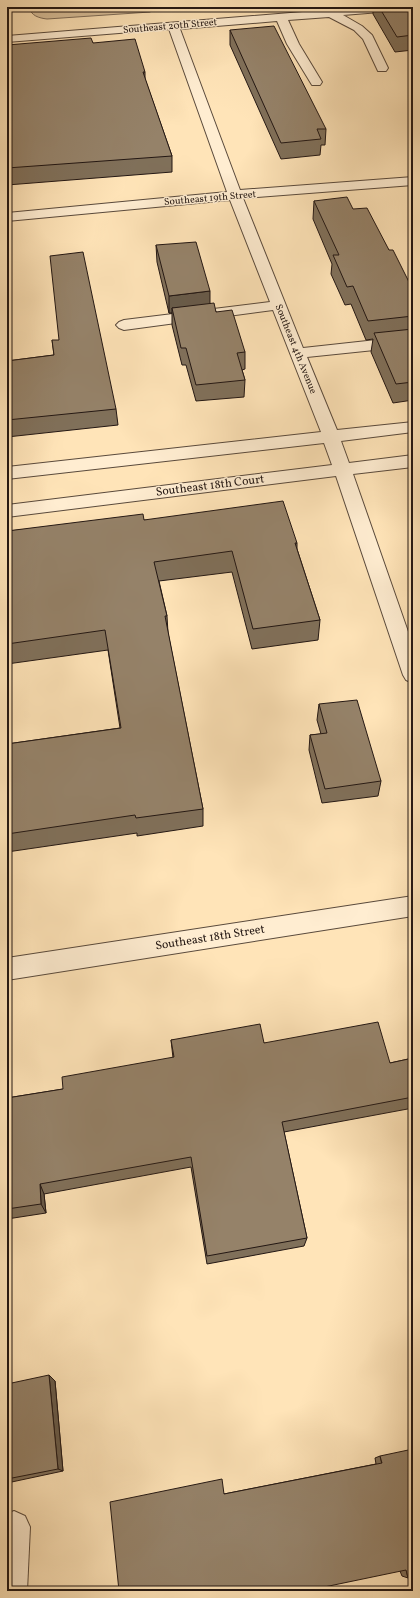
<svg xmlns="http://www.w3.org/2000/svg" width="420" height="1598" font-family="Vollkorn,serif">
<rect width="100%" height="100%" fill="#ffe4b8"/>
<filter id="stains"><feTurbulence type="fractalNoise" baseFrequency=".005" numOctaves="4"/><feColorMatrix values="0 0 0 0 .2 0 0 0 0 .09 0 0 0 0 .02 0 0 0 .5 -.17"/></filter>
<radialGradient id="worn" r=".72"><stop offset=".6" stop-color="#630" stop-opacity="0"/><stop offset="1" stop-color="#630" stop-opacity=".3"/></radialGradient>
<path fill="#dac19c" stroke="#7e6c58" d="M29,7H158L150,12L47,19C39,18 31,16 29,7Z"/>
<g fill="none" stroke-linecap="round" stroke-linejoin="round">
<g stroke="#5a4a3c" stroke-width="2">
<g id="minor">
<polygon points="363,7 411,7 405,10 343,15 362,26 372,35 388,68 386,71 378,71 363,39 354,30 329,17 288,20 299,44 322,82 320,85 312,85 287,44 277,21 180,29 240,190 413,177 413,185 243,198 303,348 413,336 413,346 307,357 337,430 413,422 413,432 341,441 349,463 413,455 413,467 353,474 413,646 413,683 406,680 403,675 336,476 7,517 7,505 332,465 324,443 7,479 7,467 321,432 273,310 124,330 119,328 116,325 119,322 124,320 270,302 230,200 7,221 7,213 227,192 169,29 7,42 7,36"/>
<polygon points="413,896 413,916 7,980 7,958"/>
<polygon points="14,1511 25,1516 30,1527 27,1591 7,1591 7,1514"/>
</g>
</g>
<use href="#minor" fill="#ffedd1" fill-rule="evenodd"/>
</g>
<g fill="#80705a" stroke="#231713">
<polygon points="373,7 413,7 413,50 395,52 373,14"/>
<polygon points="230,30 326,129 325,145 321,145 320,155 281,159 230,45"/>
<polygon points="93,43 145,72 145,79 172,156 172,172 7,185 7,45"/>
<polygon points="314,201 353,209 389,250 413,290 413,400 393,403 371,352 373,339 366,340 351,304 345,305 331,274 332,264 313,219"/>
<polygon points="156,245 210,303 245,352 245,369 242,370 245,380 244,397 196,401 186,365 182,365 172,325 172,313 169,313 157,262"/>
<polygon points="52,340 116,409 118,425 7,437 7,361 54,355"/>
<polygon points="144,520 297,543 297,549 320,620 318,640 252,649 232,572 159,581 167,616 168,633 203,809 203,826 137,836 137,833 7,852 7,744 120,728 108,650 7,664 7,531"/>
<polygon points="319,704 381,781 378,796 322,803 309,750 310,735 321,734 317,720"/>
<polygon points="171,1040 264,1043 390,1063 413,1058 413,1108 284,1132 307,1238 304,1246 207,1264 191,1167 44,1194 46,1213 7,1219 7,1098 63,1089 173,1058"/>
<polygon points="55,1381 63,1471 7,1483 7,1384"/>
<polygon points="380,1456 408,1578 402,1576 400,1571 224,1494 376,1464 375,1458"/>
</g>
<g fill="#685b4a" stroke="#231713">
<polygon points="210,291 210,308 172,308 172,313 169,313 169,296"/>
<polygon points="40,1184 44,1194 46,1213 41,1204"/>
<polygon points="49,1375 55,1381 63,1471 58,1469"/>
</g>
<g fill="#958269" stroke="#231713">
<polygon points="379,7 413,7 413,35 397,37"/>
<polygon points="274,26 326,129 317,129 321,139 281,143 230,30"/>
<polygon points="91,38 93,43 135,39 145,72 143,72 172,156 7,168 7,45"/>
<polygon points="347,197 353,209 367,208 389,250 393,250 413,290 413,316 368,321 353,286 347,287 333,255 339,255 314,201"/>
<polygon points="196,242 210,291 169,296 156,245"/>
<polygon points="83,252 116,409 7,420 7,361 54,355 52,340 59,340 50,256"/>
<polygon points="214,303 216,312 232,310 245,352 237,353 245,380 196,385 186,348 181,348 172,308"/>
<polygon points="413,329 413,382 396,384 374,333"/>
<polygon points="283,501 297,543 295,543 320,620 253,629 232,551 154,562 167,616 165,616 203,809 136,818 135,815 7,834 7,744 121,728 105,630 7,644 7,531 143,514 144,520"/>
<polygon points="357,700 381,781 325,789 310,735 327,733 319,704"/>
<polygon points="378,1022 390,1063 413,1058 413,1097 282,1122 307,1238 207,1256 191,1157 40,1184 41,1204 7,1209 7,1098 63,1089 62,1077 174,1057 171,1040 260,1024 264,1043"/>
<polygon points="49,1375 58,1469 7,1479 7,1384"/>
<polygon points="413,1449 413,1577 408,1578 406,1570 305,1591 119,1591 110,1502 222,1479 224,1494 382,1463 380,1456"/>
</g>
<g text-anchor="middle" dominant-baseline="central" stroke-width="3" stroke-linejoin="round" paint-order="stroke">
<g font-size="10" fill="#231713" stroke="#ffedd1">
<text transform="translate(170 26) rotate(-5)">Southeast 20th Street</text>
<text transform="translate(210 198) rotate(-5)">Southeast 19th Street</text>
<text transform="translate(296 349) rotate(68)">Southeast 4th Avenue</text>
</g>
<g font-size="12" fill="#231713" stroke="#ffedd1">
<text transform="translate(210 486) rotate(-7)">Southeast 18th Court</text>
<text transform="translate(210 938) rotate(-9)">Southeast 18th Street</text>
</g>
</g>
<rect width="420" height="1598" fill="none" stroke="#ffe4b8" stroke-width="24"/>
<rect x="8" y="8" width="404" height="1582" fill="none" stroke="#231713" stroke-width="2"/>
<rect x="12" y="12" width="396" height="1574" fill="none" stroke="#231713"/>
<rect width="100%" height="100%" filter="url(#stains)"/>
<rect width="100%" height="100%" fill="url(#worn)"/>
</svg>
